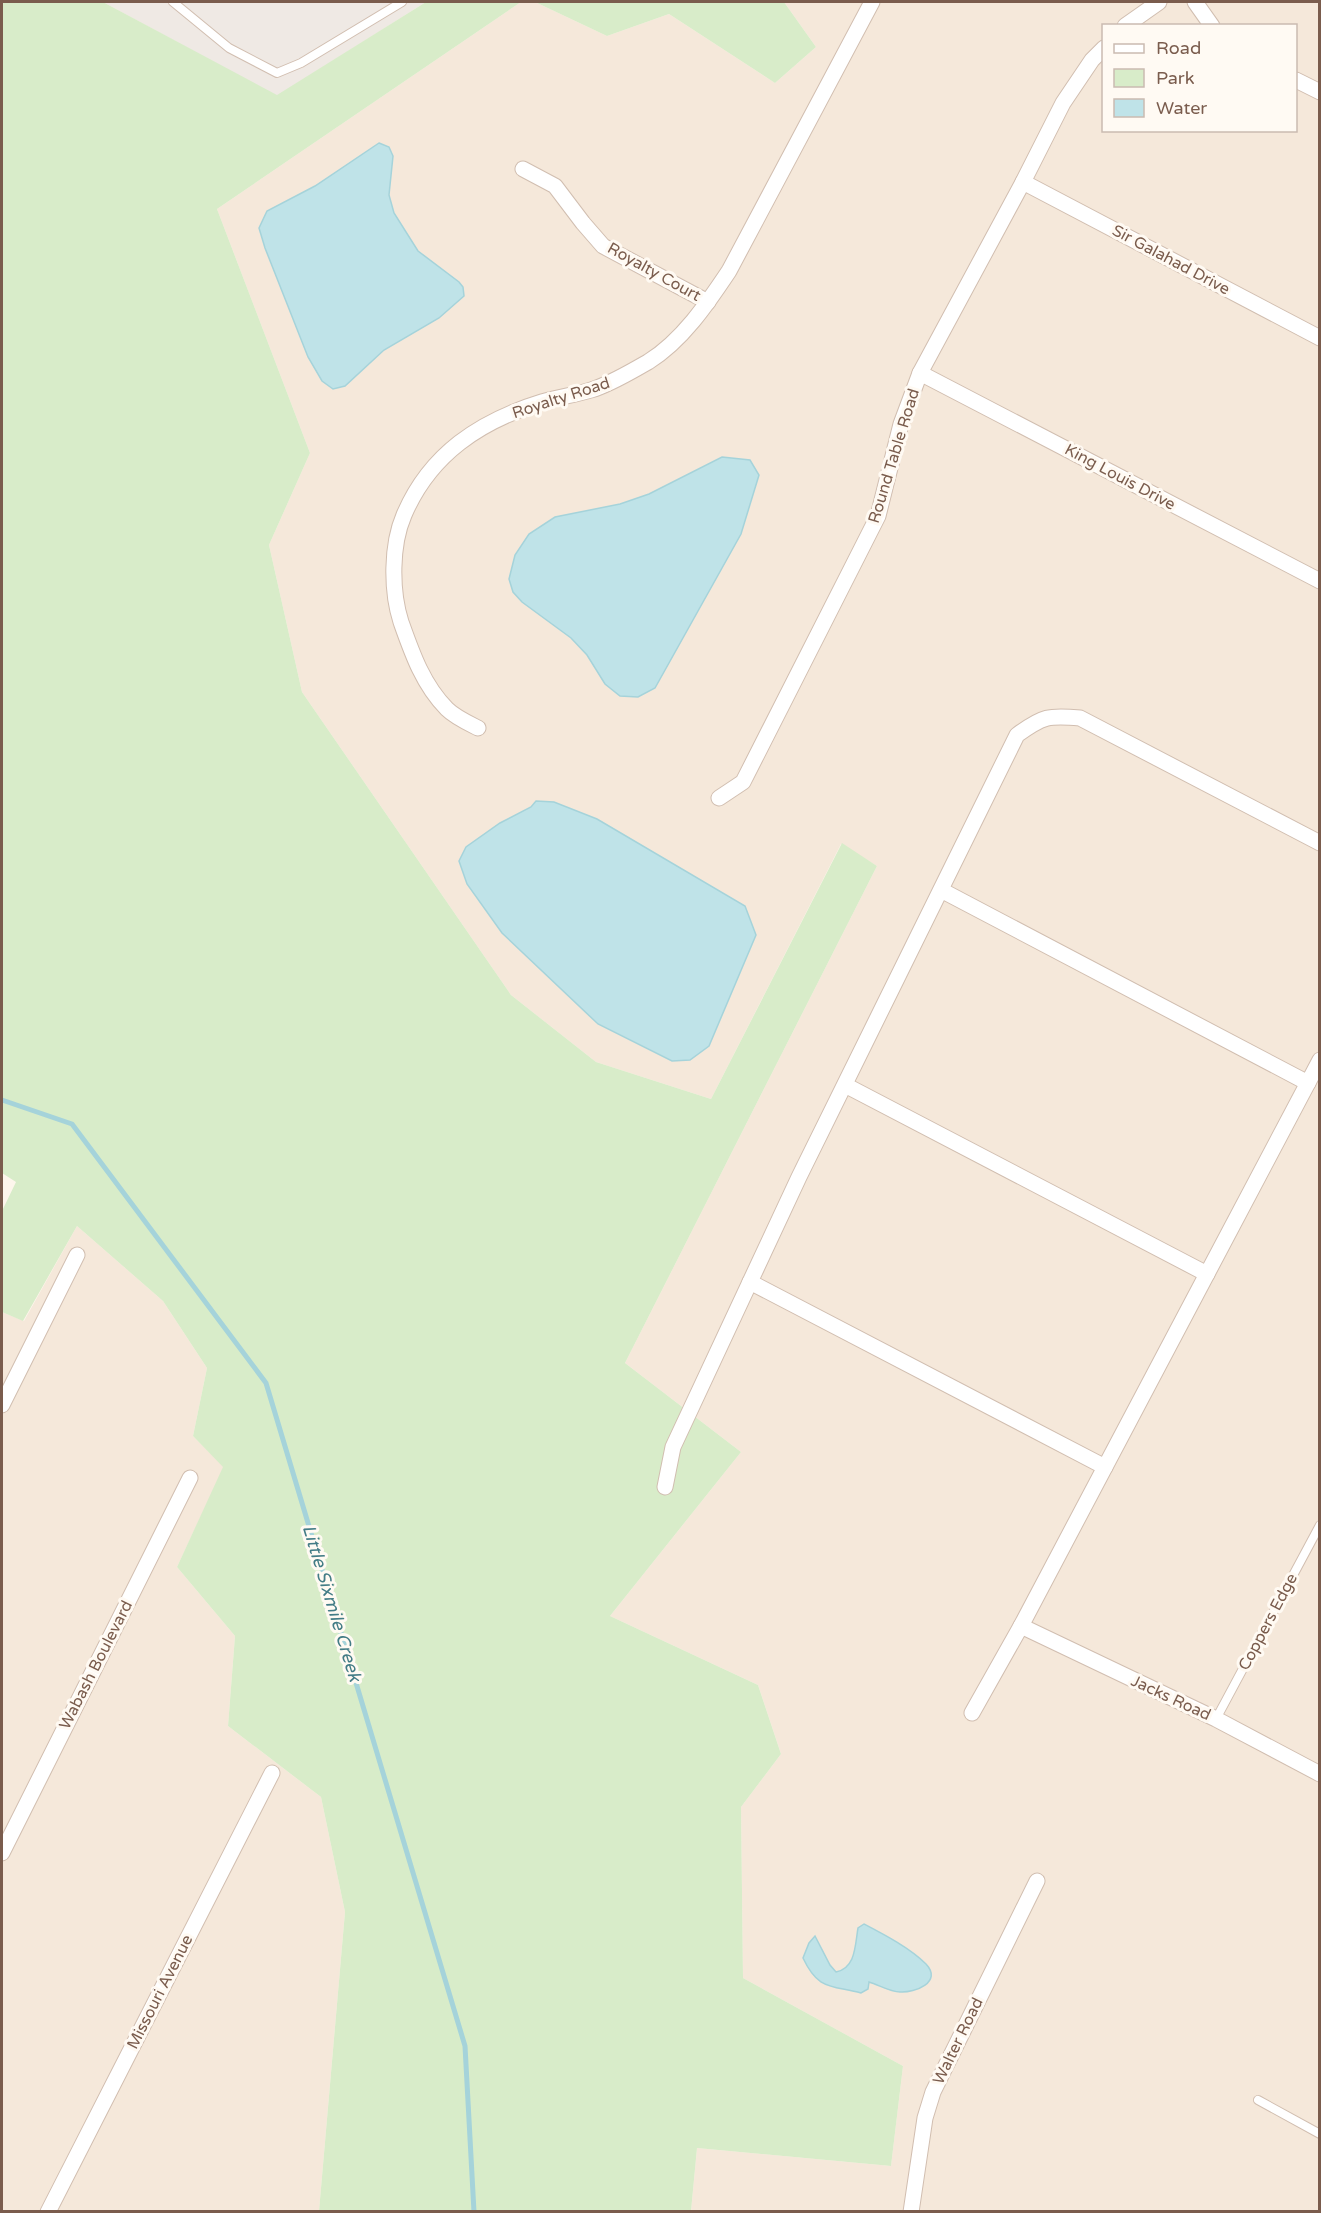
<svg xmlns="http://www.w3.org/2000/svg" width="1321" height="2213" font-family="'Varela Round',sans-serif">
<rect width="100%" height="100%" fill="#fdf6ec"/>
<g fill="#f5e8da" fill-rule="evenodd">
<path d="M521,2H535L607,36L669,14L775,83L816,47L784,2H1319V2211H691L697,2148L891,2166L903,2066L743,1978L741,1807L781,1754L758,1685L610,1616L741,1452L625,1363L877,866L841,844L711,1099L596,1062L511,995L302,692L269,545L310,453L217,209ZM1104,26H1296V130H1104Z"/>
<polygon points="77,1226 163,1301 207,1368 193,1436 224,1467 177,1567 235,1636 228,1726 321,1797 345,1912 319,2211 2,2211 2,1312 24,1321"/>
</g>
<polygon fill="#efe9e4" points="103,2 426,2 277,96"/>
<g fill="#d8ecc9">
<polygon points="2,2 103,2 277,95 426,2 521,2 217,209 310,453 269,545 302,692 511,995 596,1062 711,1099 842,843 877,866 625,1363 741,1452 610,1616 758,1685 781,1754 741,1807 743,1978 903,2066 891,2166 697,2148 691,2211 319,2211 345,1912 321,1797 228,1726 235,1636 177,1567 223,1467 193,1436 207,1368 163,1301 77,1226 23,1321 2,1312 2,1211 16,1182 2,1173"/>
<polygon points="535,2 784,2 816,47 775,83 669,14 607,36"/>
</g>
<g fill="#bfe3e8" stroke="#a5d3da" stroke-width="1.5">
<polygon points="379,143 389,147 393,156 389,195 394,213 418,251 459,282 463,287 464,296 439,318 384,350 345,386 333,389 322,381 308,357 265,248 259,228 267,211 315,186"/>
<polygon points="722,457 750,460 759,475 741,534 655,688 638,697 620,696 605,684 587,655 571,638 522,602 513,592 509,579 515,555 529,534 555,517 620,504 649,494"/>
<polygon points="536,801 554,802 597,819 745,906 756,935 709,1046 690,1060 672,1061 598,1024 502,933 467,884 459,861 466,847 500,823 531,807"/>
<path d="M864,1924C885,1935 910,1948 926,1964C943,1982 915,1993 900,1992C890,1992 879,1985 869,1982L868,1989L861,1993C830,1985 818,1990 803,1958L809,1943L815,1936L830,1965L836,1972C856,1968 855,1945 858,1928Z"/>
</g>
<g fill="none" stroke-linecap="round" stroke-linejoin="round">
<polyline stroke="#a5d3da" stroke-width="5" points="2,1100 72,1124 266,1383 465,2046 474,2212"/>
<g stroke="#d1beb0" stroke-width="10">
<g id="lane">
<polyline points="173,2 229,48 277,73 301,63 402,2"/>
<polyline points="1216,1719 1320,1525"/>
<polyline points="1258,2100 1320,2134"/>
</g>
</g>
<g stroke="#d1beb0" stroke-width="17">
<g id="street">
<polyline points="1195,2 1212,26"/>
<polyline points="1125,26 1159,2"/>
<polyline points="1296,80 1320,92"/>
<polyline points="523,169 555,186 583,223 603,246 708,302"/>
<polyline points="1023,182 1320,338"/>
<polyline points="920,373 1320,581"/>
<path d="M478,728C468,723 455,717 447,709C423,685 412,653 401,622C391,591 391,545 404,515C430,454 480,421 542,402C558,397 575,395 591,390C611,384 630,372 648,362C682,341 707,304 729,271L872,2"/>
<polyline points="719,798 743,782 878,516 901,424 920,373 1023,182 1063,103 1092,60 1104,48"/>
<polyline points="941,890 1308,1083"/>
<polyline points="845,1085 1207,1274"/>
<polyline points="750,1282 1105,1467"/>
<polyline points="2,1405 77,1255"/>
<path d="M665,1487L673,1447L799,1177L1017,735C1043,716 1049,715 1080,718L1320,843"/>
<polyline points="1021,1626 1216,1719 1320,1774"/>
<polyline points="972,1713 1021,1626 1320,1060"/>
<polyline points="2,1853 190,1478"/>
<polyline points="48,2212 272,1773"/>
<polyline points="911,2212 925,2118 933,2092 1037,1881"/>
</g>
</g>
<use href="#lane" stroke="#fff" stroke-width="8"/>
<use href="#street" stroke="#fff" stroke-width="15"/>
</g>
<g text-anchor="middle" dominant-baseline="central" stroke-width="6" stroke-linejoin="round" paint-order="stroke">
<g font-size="16" fill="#7a5c4d" stroke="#fffaf3">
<text transform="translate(1171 260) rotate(28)">Sir Galahad Drive</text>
<text transform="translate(654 272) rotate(29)">Royalty Court</text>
<text transform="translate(561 398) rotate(-18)">Royalty Road</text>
<text transform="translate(894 456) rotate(-73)">Round Table Road</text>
<text transform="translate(1120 477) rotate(28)">King Louis Drive</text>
<text transform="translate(1268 1622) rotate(-62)">Coppers Edge</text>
<text transform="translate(96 1665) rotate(-63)">Wabash Boulevard</text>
<text transform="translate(1171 1698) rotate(25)">Jacks Road</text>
<text transform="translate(160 1992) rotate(-63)">Missouri Avenue</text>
<text transform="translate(958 2041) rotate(-64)">Walter Road</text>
</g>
<g font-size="18" font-style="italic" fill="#437c86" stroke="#fffaf3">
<text transform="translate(332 1603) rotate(73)">Little Sixmile Creek</text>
</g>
</g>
<rect width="1321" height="2213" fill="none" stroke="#7a5c4d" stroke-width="6"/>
<rect x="1102" y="24" width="195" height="108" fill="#fffaf3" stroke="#cabbb1" stroke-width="1.5"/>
<rect x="1114" y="44" width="30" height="9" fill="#ffffff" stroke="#cabbb1" stroke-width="1.5"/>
<text x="1156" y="54" font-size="18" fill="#7a5c4d">Road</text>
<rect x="1114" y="69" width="30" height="18" fill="#d8ecc9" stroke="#cabbb1" stroke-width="1.5"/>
<text x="1156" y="84" font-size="18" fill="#7a5c4d">Park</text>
<rect x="1114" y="99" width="30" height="18" fill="#bfe3e8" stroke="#cabbb1" stroke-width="1.5"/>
<text x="1156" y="114" font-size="18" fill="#7a5c4d">Water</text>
</svg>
